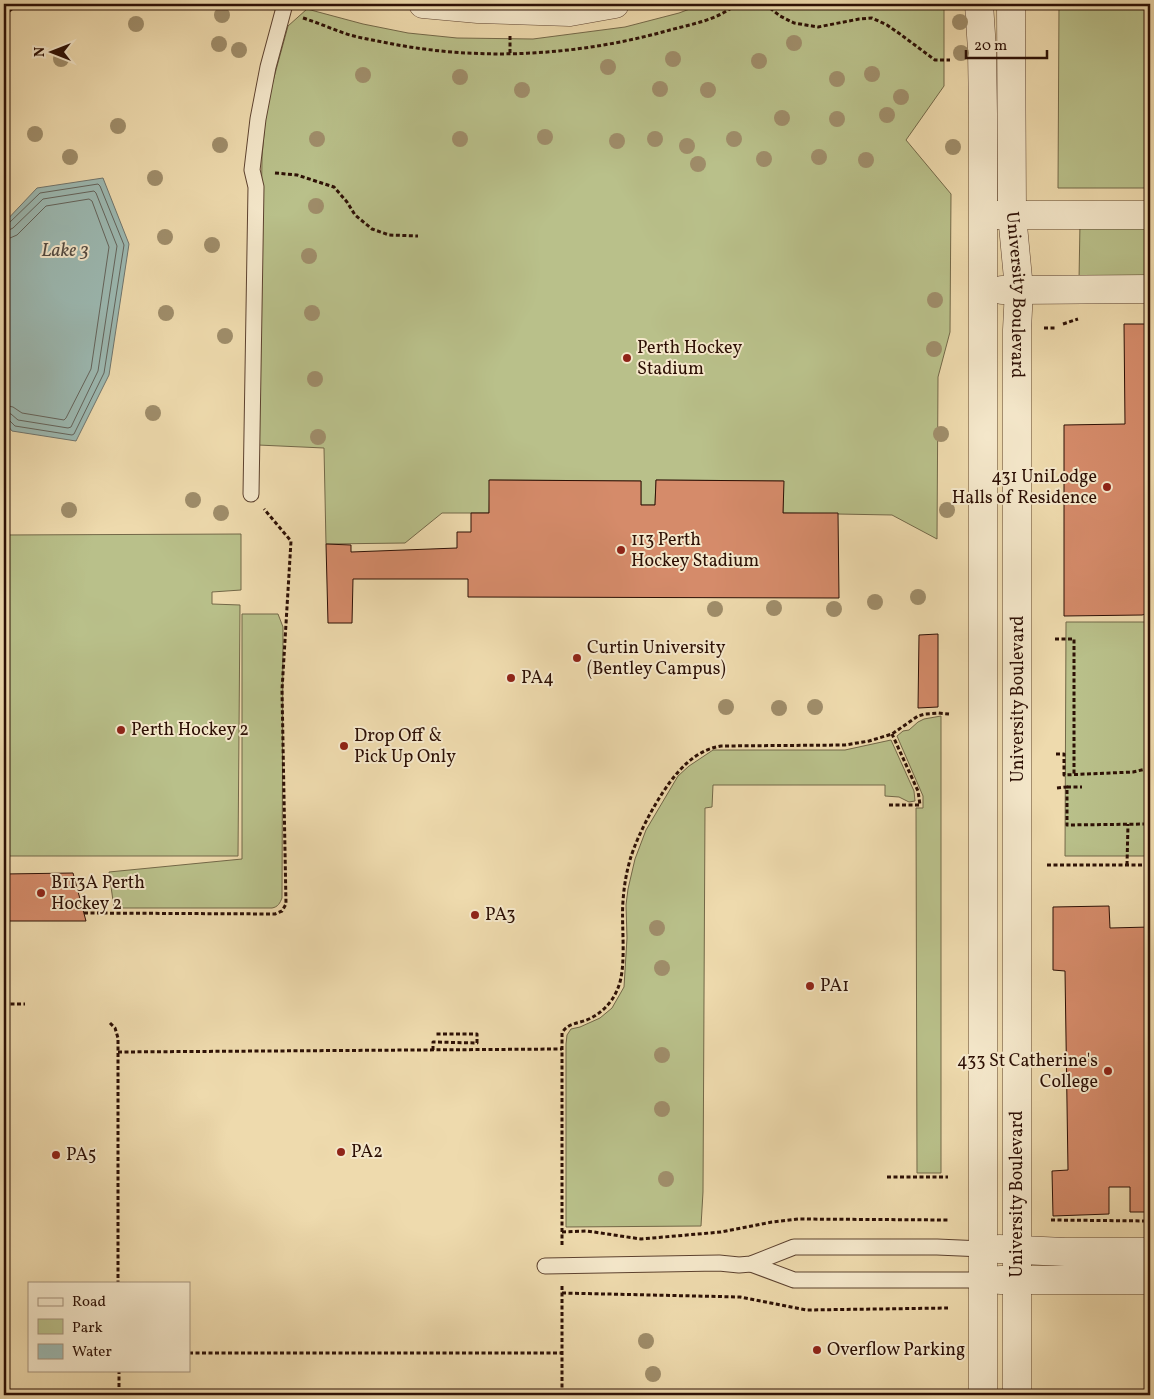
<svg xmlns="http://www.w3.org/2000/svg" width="1154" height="1399" font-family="Vollkorn,serif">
<rect width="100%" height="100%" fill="#eedaad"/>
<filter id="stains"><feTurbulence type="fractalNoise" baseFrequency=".004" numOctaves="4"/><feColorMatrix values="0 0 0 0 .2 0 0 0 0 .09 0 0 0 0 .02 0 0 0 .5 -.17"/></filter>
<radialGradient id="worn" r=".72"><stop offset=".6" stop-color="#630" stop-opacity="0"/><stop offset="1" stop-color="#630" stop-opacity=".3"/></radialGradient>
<g fill="#b9c08a" stroke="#736848">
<polygon points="703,4 944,4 944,86 906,140 951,194 950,332 938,377 937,539 892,515 783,513 783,481 656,480 655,505 641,505 641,481 490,480 489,513 442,513 405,543 326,544 324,448 258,445 262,157 265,121 270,92 288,26 307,9 363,24 408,33 457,38 533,39 625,27 679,13"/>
<polygon points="1059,4 1150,4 1150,188 1058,188"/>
<polygon points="1150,222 1150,280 1079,281 1080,223"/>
<polygon points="241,534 241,590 212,592 212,604 240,605 238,856 4,856 4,535"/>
<path d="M242,614H278L283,627L282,898C280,903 278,907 272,908H114L109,872L242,859Z"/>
<polygon points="1066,622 1150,622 1150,856 1065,856"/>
<polygon points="941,716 941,1173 917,1173 916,808 923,808 923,796 897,736 903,731 909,730 918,722 924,719"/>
<polygon points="891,740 914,791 915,801 909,802 899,797 885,796 885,785 713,785 712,807 705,808 703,1192 701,1226 566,1227 566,1044 567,1035 571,1029 580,1027 600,1018 612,1008 624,987 627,938 626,905 628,889 635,859 646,830 678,776 689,766 713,750 845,750"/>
</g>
<polygon fill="#9cb9b2" stroke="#70756d" points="103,178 129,244 109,375 76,441 12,431 4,421 4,223 37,188"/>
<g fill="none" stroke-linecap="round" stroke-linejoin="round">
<g stroke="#64645c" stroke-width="1">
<polyline points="4,225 9,223 40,193 98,184 100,186 124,245 104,373 74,434 72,435 15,426 9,420 4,419"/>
<polyline points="4,231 9,230 13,228 43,199 94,191 96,193 117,246 98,371 71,427 68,428 18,420 11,414 4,412"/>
<polyline points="4,239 10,238 17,235 46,206 89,199 92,201 109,247 91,369 66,418 64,420 22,413 13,407 4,405"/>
</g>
</g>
<g fill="#d58b6a" stroke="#2d1005">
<polygon points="1124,324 1150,324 1150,613 1142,615 1064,616 1064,425 1125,424"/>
<polygon points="489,480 641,481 641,505 655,505 656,480 784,481 783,513 838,513 839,598 468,597 468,579 353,579 352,623 328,623 326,544 351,545 351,552 457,548 457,532 471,532 471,513 489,513"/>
<polygon points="938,634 938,707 918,708 919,635"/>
<polygon points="73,873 86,921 4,921 4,874"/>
<polygon points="1109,906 1110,928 1150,927 1150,1212 1130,1212 1130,1187 1109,1187 1109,1214 1053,1216 1052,1171 1068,1170 1065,971 1053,970 1053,907"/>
</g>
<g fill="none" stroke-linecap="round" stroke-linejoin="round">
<g stroke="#5d422f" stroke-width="17">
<g id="service">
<polyline points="251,494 256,187 252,170 258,119 268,67 285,4"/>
<polyline points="751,1264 794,1280 983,1280"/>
<polyline points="545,1266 719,1263 739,1265 751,1264 794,1247 937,1247 983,1249"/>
</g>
</g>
<g stroke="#5d422f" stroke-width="29">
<g id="minor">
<polyline points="423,4 478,9 570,12 615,4"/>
<polyline points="979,4 982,50 983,114 983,1395"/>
<path id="s1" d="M1011,4L1012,215L1019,289L1017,330V1395"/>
<polyline points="994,215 1150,215"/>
<polyline points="1002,290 1150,289"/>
<polyline points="999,1249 1065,1252 1150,1252"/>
<polyline points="1000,1280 1150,1280"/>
</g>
</g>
<g stroke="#2d1005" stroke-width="3" stroke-dasharray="4 2.5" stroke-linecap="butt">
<polyline points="765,4 780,16 794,23 818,27 859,19 872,18 887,25 900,34 935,60 950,60"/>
<polyline points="4,15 18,4"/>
<path d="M303,18C319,23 334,30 350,35C361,38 372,40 383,42C477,62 578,56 670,30C692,24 718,20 736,4"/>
<polyline points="510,36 510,53"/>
<polyline points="275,173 297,175 334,187 347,202 355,215 372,229 389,235 418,236"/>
<polyline points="1063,324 1078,319"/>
<polyline points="1044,328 1055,328"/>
<polyline points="1055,639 1074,639 1074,774"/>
<polyline points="1056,754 1064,754 1064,775 1133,772 1150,768"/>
<polyline points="1067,787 1082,787"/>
<polyline points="1057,788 1067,787 1067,825 1150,824"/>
<polyline points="889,805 920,805 918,791 892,734"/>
<polyline points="1047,865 1150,865"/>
<polyline points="1127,865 1128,824"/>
<polyline points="84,913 275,914 282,911 286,904 282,690 291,541 264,509"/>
<polyline points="4,1004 25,1004"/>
<polyline points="110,1023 115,1028 118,1038 118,1283"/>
<polyline points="433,1050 433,1042 477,1043 477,1034 435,1034"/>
<polyline points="118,1052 562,1049"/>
<polyline points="887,1177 948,1177"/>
<polyline points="1051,1220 1150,1221"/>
<polyline points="562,1232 587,1231 641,1239 721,1232 772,1222 798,1219 948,1220"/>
<path d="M562,1245V1033C568,1022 580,1024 591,1018C603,1012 613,1001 618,988C627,966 621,926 623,901C624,887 626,874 630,860C638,832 665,782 687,763C697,754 708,748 721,746L845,745L869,741L892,734L918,716L925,714L938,713L949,714"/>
<polyline points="562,1286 562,1395"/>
<polyline points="562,1293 740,1297 806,1310 948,1308"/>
<polyline points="189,1353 562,1353"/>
<polyline points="119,1370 119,1395"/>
</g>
<use href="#service" stroke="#f4e7ca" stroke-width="15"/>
<use href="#minor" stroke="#f4e7ca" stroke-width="28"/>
</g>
<g fill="#9f8d6a">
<circle cx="222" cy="15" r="8"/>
<circle cx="960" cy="22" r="8"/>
<circle cx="136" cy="24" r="8"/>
<circle cx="794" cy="43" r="8"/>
<circle cx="219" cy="44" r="8"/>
<circle cx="239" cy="50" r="8"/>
<circle cx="961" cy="53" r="8"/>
<circle cx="61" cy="59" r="8"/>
<circle cx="673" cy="59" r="8"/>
<circle cx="759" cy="61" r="8"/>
<circle cx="608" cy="67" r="8"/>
<circle cx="872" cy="74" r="8"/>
<circle cx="363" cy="75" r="8"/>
<circle cx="460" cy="77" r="8"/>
<circle cx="837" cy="79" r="8"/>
<circle cx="660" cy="89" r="8"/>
<circle cx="522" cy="90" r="8"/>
<circle cx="708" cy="90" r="8"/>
<circle cx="901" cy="97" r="8"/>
<circle cx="887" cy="115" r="8"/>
<circle cx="782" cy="118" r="8"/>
<circle cx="837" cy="119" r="8"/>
<circle cx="118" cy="126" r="8"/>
<circle cx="35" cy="134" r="8"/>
<circle cx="545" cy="137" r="8"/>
<circle cx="317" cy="139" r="8"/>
<circle cx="460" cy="139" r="8"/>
<circle cx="655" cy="139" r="8"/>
<circle cx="734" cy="139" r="8"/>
<circle cx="617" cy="141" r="8"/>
<circle cx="220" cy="145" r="8"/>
<circle cx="687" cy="146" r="8"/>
<circle cx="953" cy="147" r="8"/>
<circle cx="70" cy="157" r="8"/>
<circle cx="819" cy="157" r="8"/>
<circle cx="764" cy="159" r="8"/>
<circle cx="866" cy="160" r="8"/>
<circle cx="698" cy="164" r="8"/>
<circle cx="155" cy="178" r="8"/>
<circle cx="316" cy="206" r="8"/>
<circle cx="165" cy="237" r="8"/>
<circle cx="212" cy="245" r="8"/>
<circle cx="309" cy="256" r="8"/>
<circle cx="935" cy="300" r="8"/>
<circle cx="166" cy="313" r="8"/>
<circle cx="312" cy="313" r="8"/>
<circle cx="225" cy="336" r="8"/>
<circle cx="934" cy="349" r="8"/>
<circle cx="315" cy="379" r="8"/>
<circle cx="153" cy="413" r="8"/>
<circle cx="941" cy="434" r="8"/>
<circle cx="318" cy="437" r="8"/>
<circle cx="193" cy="500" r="8"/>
<circle cx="69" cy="510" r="8"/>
<circle cx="947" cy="510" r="8"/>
<circle cx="221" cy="513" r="8"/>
<circle cx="918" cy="597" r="8"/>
<circle cx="875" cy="602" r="8"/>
<circle cx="774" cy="608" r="8"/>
<circle cx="715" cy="609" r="8"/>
<circle cx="834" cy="609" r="8"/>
<circle cx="726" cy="707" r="8"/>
<circle cx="815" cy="707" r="8"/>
<circle cx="779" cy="708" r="8"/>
<circle cx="657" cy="928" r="8"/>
<circle cx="662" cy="968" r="8"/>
<circle cx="662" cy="1055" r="8"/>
<circle cx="662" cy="1109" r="8"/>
<circle cx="666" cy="1179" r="8"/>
<circle cx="646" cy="1341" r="8"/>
<circle cx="653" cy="1374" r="8"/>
</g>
<g fill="#8f2418" stroke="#f4e7ca" stroke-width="2">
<circle cx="627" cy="358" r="5"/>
<circle cx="1107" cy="487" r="5"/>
<circle cx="621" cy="550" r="5"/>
<circle cx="577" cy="658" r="5"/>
<circle cx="511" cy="678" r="5"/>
<circle cx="121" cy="730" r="5"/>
<circle cx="344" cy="746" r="5"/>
<circle cx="41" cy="893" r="5"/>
<circle cx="475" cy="915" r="5"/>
<circle cx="810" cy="986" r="5"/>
<circle cx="1108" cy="1071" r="5"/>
<circle cx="341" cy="1152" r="5"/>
<circle cx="56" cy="1155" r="5"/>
<circle cx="817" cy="1350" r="5"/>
</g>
<g text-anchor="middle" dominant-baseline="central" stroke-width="4" stroke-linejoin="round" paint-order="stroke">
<g font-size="18" fill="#2d1005" stroke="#f4e7ca">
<text stroke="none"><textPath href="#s1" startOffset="291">University Boulevard</textPath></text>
<text transform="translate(1018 699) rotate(-90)">University Boulevard</text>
<text transform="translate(1017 1194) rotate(-90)">University Boulevard</text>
</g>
<g font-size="18" fill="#2d1005" stroke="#f4e7ca" text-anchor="start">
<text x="637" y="348">Perth Hockey<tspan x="637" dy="21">Stadium</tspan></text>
<text x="1097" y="477" text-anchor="end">431 UniLodge<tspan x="1097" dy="21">Halls of Residence</tspan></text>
<text x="631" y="540">113 Perth<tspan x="631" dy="21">Hockey Stadium</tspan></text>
<text x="587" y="648">Curtin University<tspan x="587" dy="21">(Bentley Campus)</tspan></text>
<text x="521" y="678">PA4</text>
<text x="131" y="730">Perth Hockey 2</text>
<text x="354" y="736">Drop Off &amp;<tspan x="354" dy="21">Pick Up Only</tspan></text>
<text x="51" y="883">B113A Perth<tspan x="51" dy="21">Hockey 2</tspan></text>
<text x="485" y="915">PA3</text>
<text x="820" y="986">PA1</text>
<text x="1098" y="1061" text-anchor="end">433 St Catherine's<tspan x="1098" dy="21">College</tspan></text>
<text x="351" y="1152">PA2</text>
<text x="66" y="1155">PA5</text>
<text x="827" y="1350">Overflow Parking</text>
</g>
<g font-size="19" font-style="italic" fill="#544b42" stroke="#f4e7ca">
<text x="65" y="251">Lake 3</text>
</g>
</g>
<rect width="1154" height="1399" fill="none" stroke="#eedaad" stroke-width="20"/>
<rect x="5" y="5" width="1144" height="1389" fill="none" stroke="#2d1005" stroke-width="2.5"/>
<rect x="10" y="10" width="1134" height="1379" fill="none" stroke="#2d1005"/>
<rect x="28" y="1282" width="162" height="90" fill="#f4e7ca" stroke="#a4917b"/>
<rect x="38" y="1298" width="25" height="8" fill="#f4e7ca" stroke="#a4917b"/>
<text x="72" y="1306" font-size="15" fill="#2d1005">Road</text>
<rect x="38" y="1319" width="25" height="15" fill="#b9c08a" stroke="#a4917b"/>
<text x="72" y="1332" font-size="15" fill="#2d1005">Park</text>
<rect x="38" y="1344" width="25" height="15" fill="#9cb9b2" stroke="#a4917b"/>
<text x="72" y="1356" font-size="15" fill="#2d1005">Water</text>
<g transform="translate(52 52) rotate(270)" stroke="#f4e7ca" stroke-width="4" paint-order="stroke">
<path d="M0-4L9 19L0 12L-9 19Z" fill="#2d1005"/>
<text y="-8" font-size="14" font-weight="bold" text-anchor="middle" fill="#2d1005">N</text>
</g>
<path d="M966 50v8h81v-8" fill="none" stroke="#2d1005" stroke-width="2.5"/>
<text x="974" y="50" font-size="15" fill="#2d1005" stroke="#f4e7ca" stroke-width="4" paint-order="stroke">20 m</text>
<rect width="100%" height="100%" filter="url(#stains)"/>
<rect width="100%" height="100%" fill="url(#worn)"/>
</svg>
